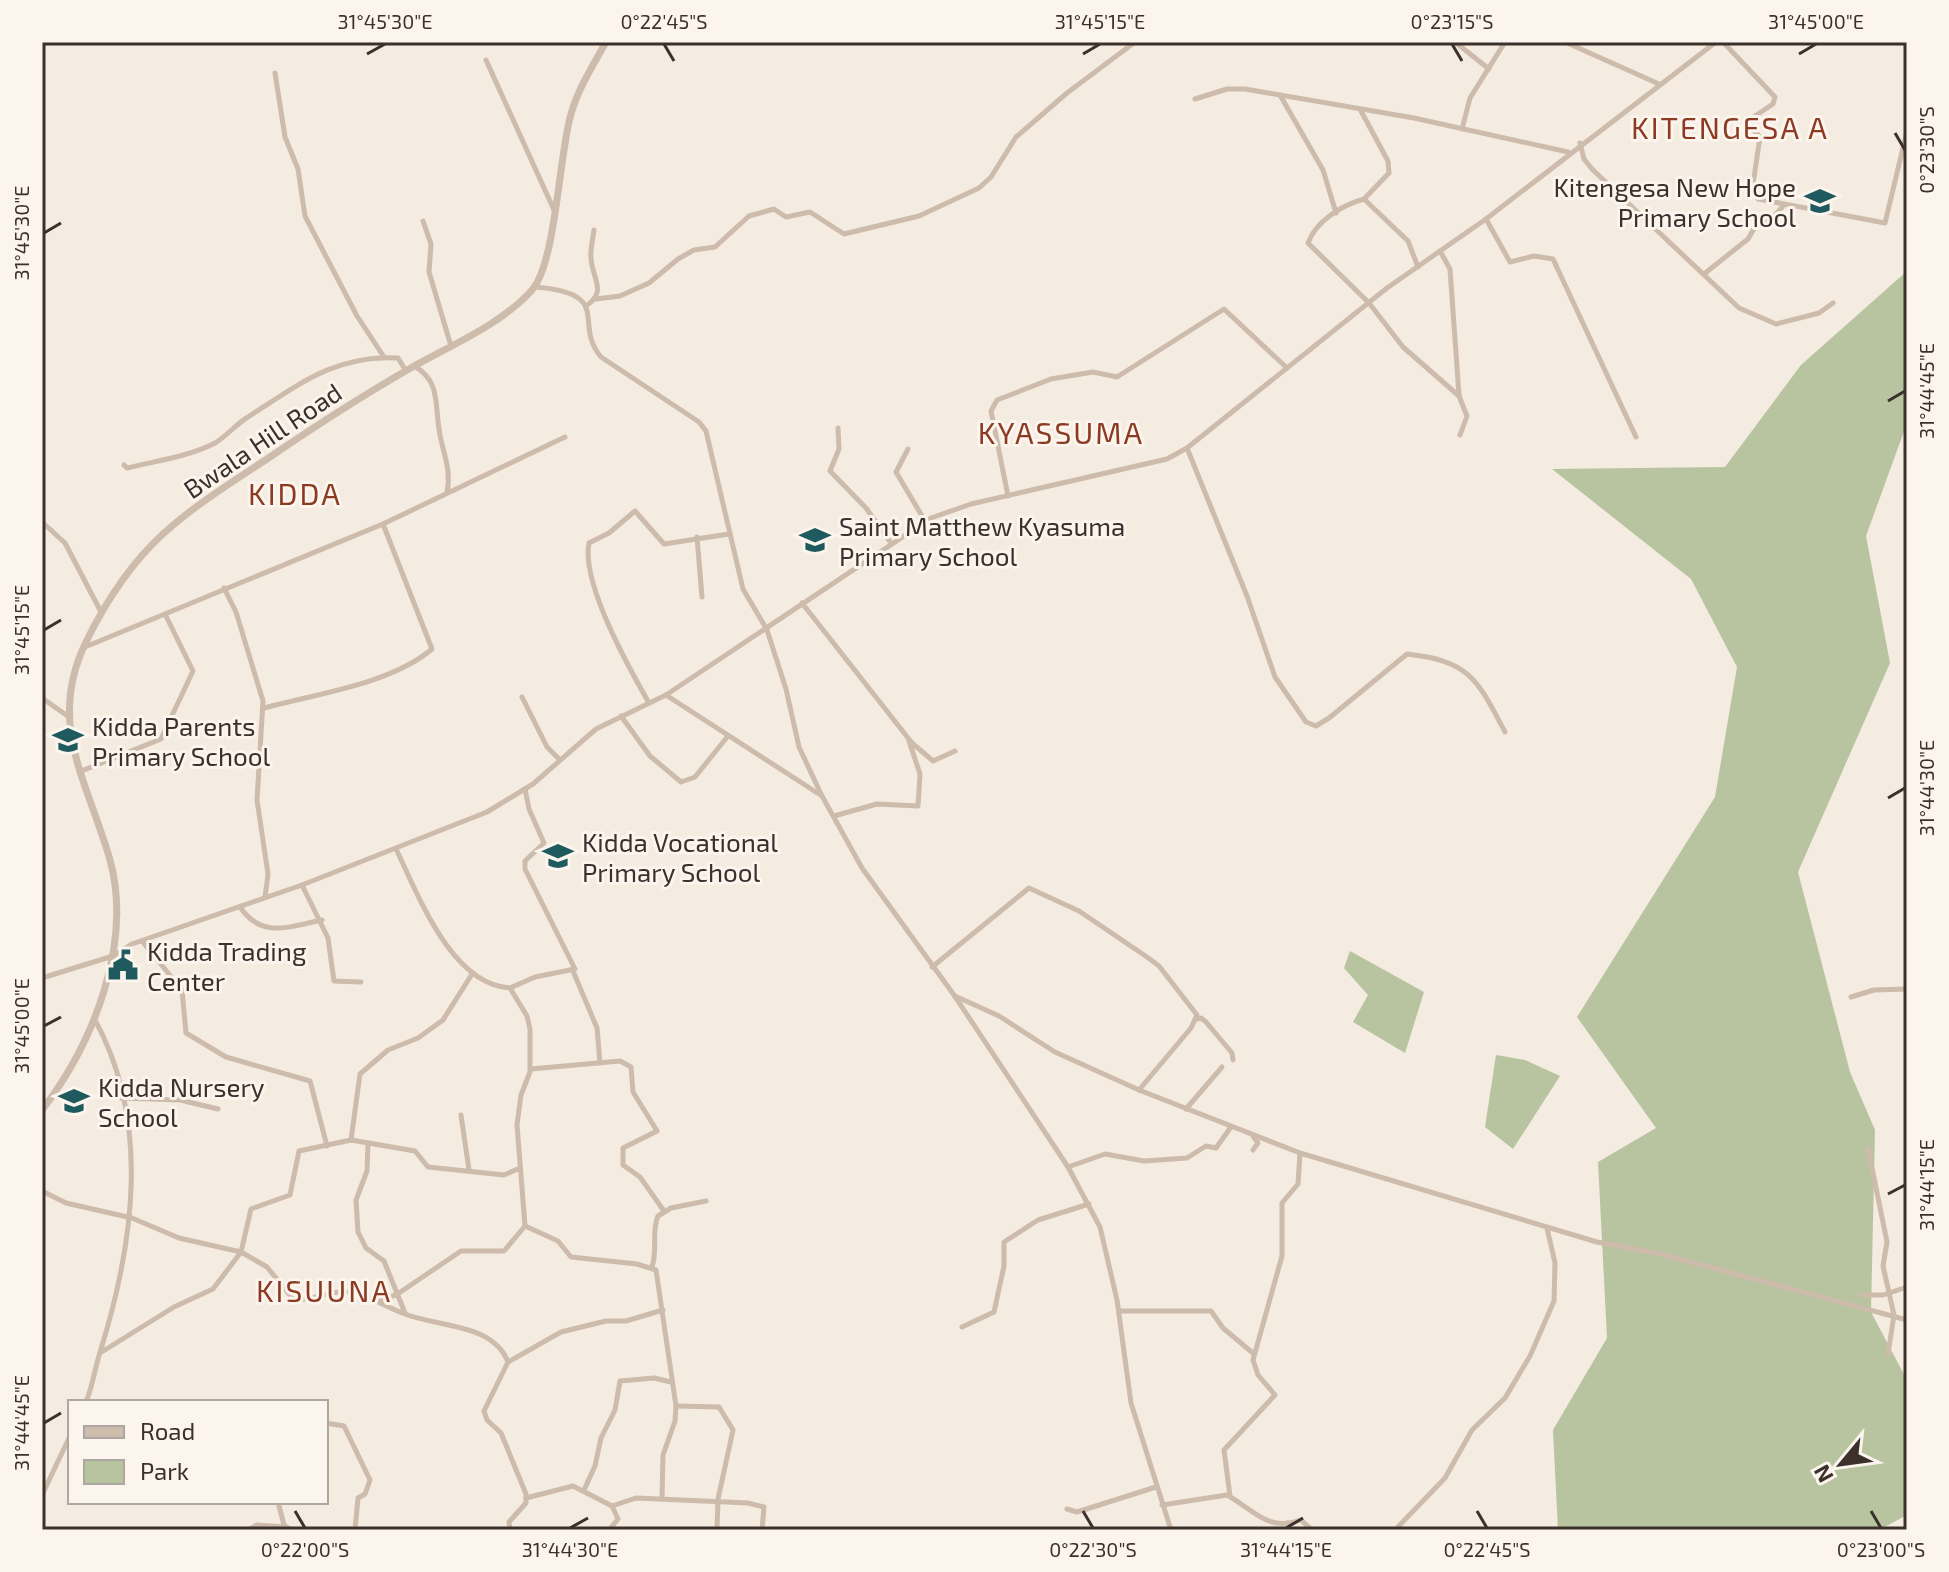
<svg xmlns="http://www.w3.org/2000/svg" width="1949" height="1572" font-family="'Exo 2',sans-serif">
<rect width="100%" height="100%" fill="#f4ebe1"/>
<g fill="#b8c4a0">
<polygon points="1907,271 1907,423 1866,536 1890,663 1798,872 1850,1072 1875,1130 1871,1312 1907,1380 1907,1515 1879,1530 1558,1530 1553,1430 1607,1338 1598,1162 1656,1128 1577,1017 1715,797 1737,667 1691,579 1552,469 1725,467 1801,365"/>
<polygon points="1350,951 1424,992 1405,1053 1353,1022 1368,995 1344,968"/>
<polygon points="1496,1055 1525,1060 1560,1076 1513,1149 1485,1127"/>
</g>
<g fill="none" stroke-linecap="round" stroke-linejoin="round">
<g stroke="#cdbbac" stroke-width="5">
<polyline points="1455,42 1489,69"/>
<polyline points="1565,42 1659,84"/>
<polyline points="1723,42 1775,97 1773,104 1746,122 1760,137 1752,191 1758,199 1885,223 1907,131"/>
<polyline points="486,60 554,210"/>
<polyline points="1907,61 1907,92"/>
<polyline points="275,73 285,137 298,169 305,216 357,316 384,357"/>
<polyline points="1280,95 1323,170 1336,213"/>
<polyline points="1195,99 1227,89 1245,89 1414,118 1568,152"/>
<polyline points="1361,111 1388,161 1389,173 1364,199"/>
<polyline points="1462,129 1470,98 1505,42"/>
<polyline points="1580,143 1584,159 1592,169 1739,308 1776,324 1819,313 1833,303"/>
<polyline points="1486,219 1510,262 1534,256 1553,259 1636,437"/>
<polyline points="423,221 431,244 429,272 451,346"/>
<polyline points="1440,251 1450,269 1459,395"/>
<path d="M1418,267L1408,241L1364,199C1342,205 1316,221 1308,243L1369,303L1403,347L1459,396L1467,416L1460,435"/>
<polyline points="1704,274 1748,239 1756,225 1770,221 1784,205"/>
<path d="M536,287C615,294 572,323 601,357L699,422L706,431L743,589L767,630L786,689L799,747L821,794"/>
<polyline points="596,299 620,296 649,283 678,259 694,250 715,247 749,216 774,209 786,217 810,212 844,234 919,216 979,188 991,177 1016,137 1067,93 1135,42"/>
<path d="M586,306C608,291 592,279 591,258C590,249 593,239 594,230"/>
<path d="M414,366C440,380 435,404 439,429C442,452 452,468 447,493"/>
<polyline points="838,428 839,449 830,471 866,508 891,543"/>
<path d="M1187,448L1247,596L1275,677L1306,722L1316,726L1329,718L1407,654C1470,661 1477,679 1505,732"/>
<polyline points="908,449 896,472 925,521"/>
<path d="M124,465L127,468C155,461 188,457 215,443C227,436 236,424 248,417C298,385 336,354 398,358L406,371"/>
<polyline points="1008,496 991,411 997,400 1051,379 1093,372 1117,377 1224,309 1287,368"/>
<polyline points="42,522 65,543 101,612"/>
<polyline points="697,537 702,597"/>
<polyline points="224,588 236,612 263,701 257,800 268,874 265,897"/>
<polyline points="802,603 912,743 933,761 955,751"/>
<polyline points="85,647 383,524 565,437"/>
<polyline points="666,695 822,796 862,868 954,995 1068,1167 1100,1227 1117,1300 1131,1403 1171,1530"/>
<polyline points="522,697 547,747 560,760"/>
<polyline points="42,698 69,717"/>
<path d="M649,703C629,668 581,583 589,543L609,533L635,511L664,544L729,534"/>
<path d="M264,708C315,694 391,684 432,649L383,524"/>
<polyline points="621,716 650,756 681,782 695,777 728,736"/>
<polyline points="79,772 161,739 193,671 165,614"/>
<polyline points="834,816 877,804 918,806 920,774 909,741"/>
<polyline points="302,885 328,938 334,981 361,982"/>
<path d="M240,907C262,939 288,927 322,920"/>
<polyline points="142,941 182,990 186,1033 226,1057 310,1081 327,1146"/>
<polyline points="932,967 1029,888 1079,911 1147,957 1159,966 1197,1015 1191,1028 1139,1090"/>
<polyline points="573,971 597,1028 600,1063"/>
<polyline points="42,978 113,956 132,944 302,885 487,812 533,784 596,729 666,695 931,518 971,504 1167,459 1187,448 1387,288 1486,219 1716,42"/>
<polyline points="510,988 535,977 575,969 525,869 525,861 544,843 529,809 525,789"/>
<polyline points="955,996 999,1016 1055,1052 1139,1090 1300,1153 1597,1242 1661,1254 1907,1320"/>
<polyline points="1851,997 1874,990 1907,989"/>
<polyline points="1195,1020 1201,1018 1206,1022 1232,1053 1233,1060"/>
<polyline points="531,1069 620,1061 631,1067 633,1092 657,1131 623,1148 623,1165 640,1177 664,1211"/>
<polyline points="121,1098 180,1100 218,1109"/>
<polyline points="1186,1109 1222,1067"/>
<polyline points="461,1115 469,1170"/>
<polyline points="351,1140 360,1074 388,1050 418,1038 443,1020 472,974"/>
<polyline points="368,1144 367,1171 356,1200 358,1232 366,1248 384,1261 405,1313"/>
<polyline points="1868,1148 1887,1242 1883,1266 1894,1315 1888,1354"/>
<polyline points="1253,1150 1258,1143 1253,1136"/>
<polyline points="1068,1167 1105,1154 1144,1161 1187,1158 1206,1146 1216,1148 1231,1127"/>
<path d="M42,1191L66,1203L132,1218L179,1238L241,1252L267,1267L293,1299C312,1302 328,1290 347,1292C368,1294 385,1307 405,1314C437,1327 493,1323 508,1362L561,1332L606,1321H626L663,1310"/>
<polyline points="525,1226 558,1241 571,1257 637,1264 656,1270 676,1406 675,1421 663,1455 662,1499"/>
<path d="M652,1267C658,1249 651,1232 658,1216L671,1208L706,1201"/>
<polyline points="1861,1295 1883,1295 1907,1287"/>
<path d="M376,1300L396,1295L461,1251H504L525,1226L517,1125L521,1095L530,1072V1029L527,1016L510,988C451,985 418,894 396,849"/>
<polyline points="1119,1311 1211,1311 1223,1328 1254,1354"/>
<polyline points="962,1327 994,1312 1004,1266 1004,1242 1038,1220 1089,1204"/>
<polyline points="100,1353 174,1307 213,1289 241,1252 251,1209 290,1195 299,1151 351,1140 415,1151 428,1167 504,1175 520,1168"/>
<polyline points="508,1362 484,1411 487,1420 501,1433 526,1494 526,1503 509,1522 510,1530"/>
<path d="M86,1402C93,1385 95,1367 101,1349C134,1242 151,1121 94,1018"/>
<polyline points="676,1406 719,1407 733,1430 718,1499 717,1530"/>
<polyline points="326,1423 344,1426 370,1480 365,1494 358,1498 355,1530"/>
<polyline points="584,1490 595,1466 601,1438 615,1410 620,1381 654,1378 671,1382"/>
<polyline points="42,1495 70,1436"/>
<polyline points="1230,1496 1224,1450 1275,1395 1258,1375 1253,1360 1282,1256 1282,1203 1298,1184 1300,1153"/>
<polyline points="526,1498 573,1486 612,1506 636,1498 748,1503 764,1507 762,1530"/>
<polyline points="278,1502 284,1525 291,1530"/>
<path d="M1162,1505L1227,1495C1254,1510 1267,1532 1301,1520L1312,1530"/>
<polyline points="1067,1509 1077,1512 1156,1487"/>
<polyline points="248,1530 257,1525 286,1527"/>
<polyline points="609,1530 618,1519 612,1506"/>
<polyline points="1395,1530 1445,1478 1472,1430 1505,1398 1530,1356 1554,1301 1555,1263 1547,1228"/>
</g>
<path stroke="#cdbbac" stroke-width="7" d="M42,1110C93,1044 133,944 110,860C88,782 46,724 86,642C105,603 132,562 164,533C195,505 232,482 267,459C314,427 360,397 409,369C449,346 501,325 532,290C556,263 559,154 571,114C578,89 593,65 606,42"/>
</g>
<path fill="none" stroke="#3b302b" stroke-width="3" d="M664,44L674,61M1452,44L1462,61M367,54L385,44M1083,54L1100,44M1799,54L1816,44M1895,133L1905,150M44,233L61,223M1888,401L1905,391M44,630L61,620M1888,798L1905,788M44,1026L61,1017M1888,1194L1905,1185M44,1423L61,1413M295,1511L305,1528M1083,1511L1093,1528M1477,1511L1487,1528M1871,1511L1881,1528M570,1528L588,1518M1286,1528L1303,1518"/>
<defs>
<g id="school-bare" transform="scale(2.4)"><path d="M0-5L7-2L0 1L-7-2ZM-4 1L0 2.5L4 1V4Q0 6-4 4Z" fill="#1f5a5e" stroke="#fbf5ee" stroke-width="2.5" paint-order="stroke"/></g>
<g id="civic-bare" transform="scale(2.4)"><path d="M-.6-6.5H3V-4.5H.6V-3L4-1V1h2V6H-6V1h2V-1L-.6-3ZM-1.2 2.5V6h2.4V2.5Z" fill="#1f5a5e" stroke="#fbf5ee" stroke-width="2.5" paint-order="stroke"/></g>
</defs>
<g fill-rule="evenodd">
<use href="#school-bare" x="1820" y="201"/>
<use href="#school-bare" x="815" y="540"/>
<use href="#school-bare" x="68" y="740"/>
<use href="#school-bare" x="558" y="856"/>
<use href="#civic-bare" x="123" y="965"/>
<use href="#school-bare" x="74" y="1101"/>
</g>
<g text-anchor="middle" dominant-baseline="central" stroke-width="6" stroke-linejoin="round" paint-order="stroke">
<g font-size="26" fill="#3b302b" stroke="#fbf5ee" text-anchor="start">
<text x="1796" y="186" text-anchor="end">Kitengesa New Hope<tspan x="1796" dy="30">Primary School</tspan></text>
<text x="839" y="525">Saint Matthew Kyasuma<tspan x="839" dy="30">Primary School</tspan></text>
<text x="92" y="725">Kidda Parents<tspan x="92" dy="30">Primary School</tspan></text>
<text x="582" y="841">Kidda Vocational<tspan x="582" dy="30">Primary School</tspan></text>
<text x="147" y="950">Kidda Trading<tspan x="147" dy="30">Center</tspan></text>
<text x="98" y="1086">Kidda Nursery<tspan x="98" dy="30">School</tspan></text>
</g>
<g font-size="26" fill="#3b302b" stroke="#fbf5ee">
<text transform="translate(262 440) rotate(-34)">Bwala Hill Road</text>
</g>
<g font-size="30" letter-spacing="2" fill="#8c3b22" stroke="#fbf5ee">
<text x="1730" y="127">KITENGESA A</text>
<text x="1061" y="432">KYASSUMA</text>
<text x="295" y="493">KIDDA</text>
<text x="324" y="1290">KISUUNA</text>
</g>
</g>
<rect width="1949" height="1572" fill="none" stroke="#fbf5ee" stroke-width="88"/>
<rect x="68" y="1400" width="260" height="104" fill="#fbf5ee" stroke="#aea6a0" stroke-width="2"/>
<rect x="84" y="1426" width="40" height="12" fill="#cdbbac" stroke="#aea6a0" stroke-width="2"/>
<text x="140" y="1440" font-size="24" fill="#3b302b">Road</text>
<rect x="84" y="1460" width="40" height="24" fill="#b8c4a0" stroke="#aea6a0" stroke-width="2"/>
<text x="140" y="1480" font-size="24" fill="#3b302b">Park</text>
<g transform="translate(1841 1464) rotate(241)" stroke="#fbf5ee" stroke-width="6" paint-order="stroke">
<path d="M0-6L14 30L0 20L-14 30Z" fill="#3b302b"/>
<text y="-12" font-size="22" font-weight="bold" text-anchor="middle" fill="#3b302b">N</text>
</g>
<rect x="44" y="44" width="1861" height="1484" fill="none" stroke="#3b302b" stroke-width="3"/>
<g font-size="20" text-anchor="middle" fill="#3b302b">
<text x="385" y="29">31°45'30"E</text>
<text x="664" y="29">0°22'45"S</text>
<text x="1100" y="29">31°45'15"E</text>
<text x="1452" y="29">0°23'15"S</text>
<text x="1816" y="29">31°45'00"E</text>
<text transform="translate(1927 150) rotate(-90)" y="7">0°23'30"S</text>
<text transform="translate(22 233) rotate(-90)" y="7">31°45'30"E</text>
<text transform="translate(1927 391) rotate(-90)" y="7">31°44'45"E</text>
<text transform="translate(22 630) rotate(-90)" y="7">31°45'15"E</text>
<text transform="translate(1927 788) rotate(-90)" y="7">31°44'30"E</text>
<text transform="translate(22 1026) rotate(-90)" y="7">31°45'00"E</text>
<text transform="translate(1927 1185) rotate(-90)" y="7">31°44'15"E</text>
<text transform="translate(22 1423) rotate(-90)" y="7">31°44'45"E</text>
<text x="305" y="1557">0°22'00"S</text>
<text x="570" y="1557">31°44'30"E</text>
<text x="1093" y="1557">0°22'30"S</text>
<text x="1286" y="1557">31°44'15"E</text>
<text x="1487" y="1557">0°22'45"S</text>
<text x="1881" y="1557">0°23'00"S</text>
</g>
</svg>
